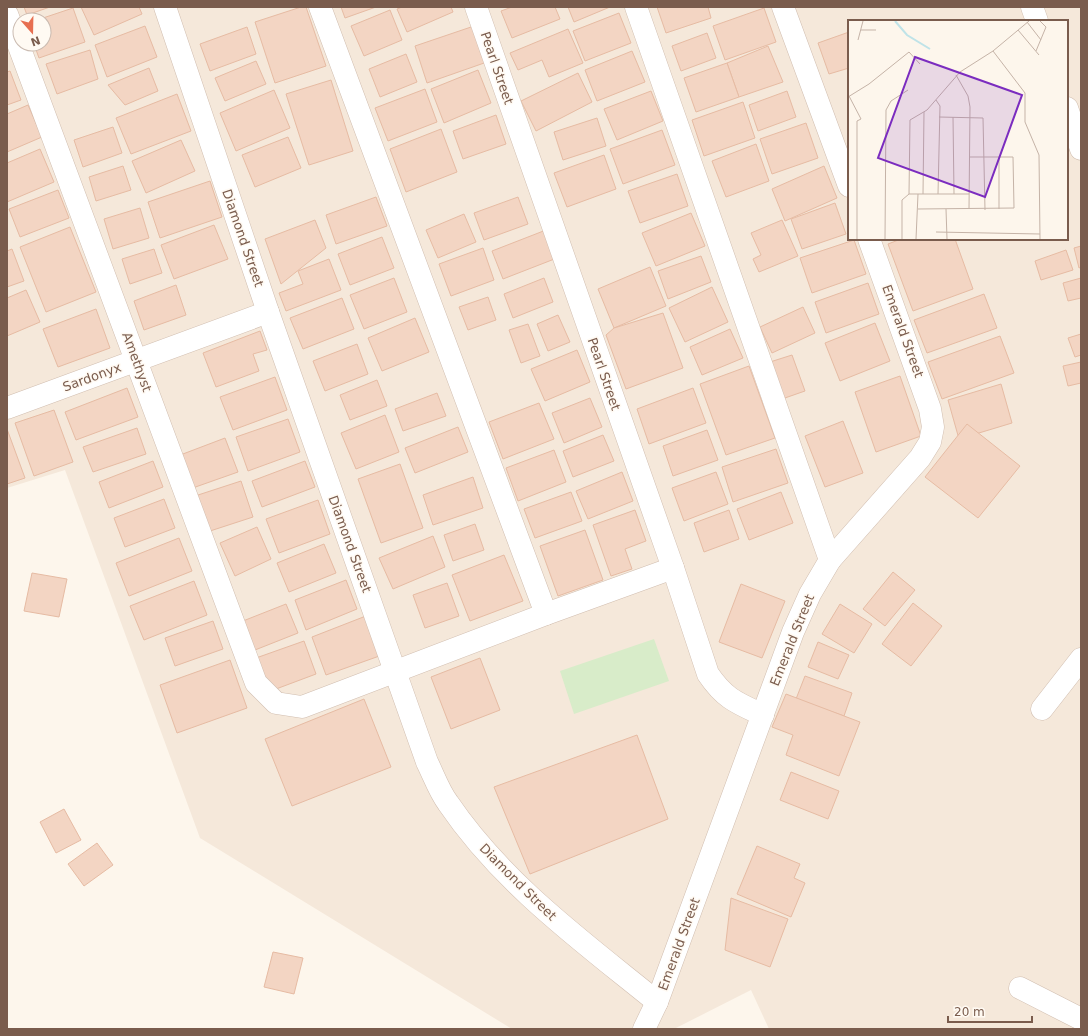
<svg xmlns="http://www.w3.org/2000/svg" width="1088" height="1036" font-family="'DejaVu Sans',sans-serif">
<rect width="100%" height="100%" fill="#fdf6ec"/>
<path fill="#f5e8da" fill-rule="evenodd" d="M7,7H1081V1029H769L751,990L674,1029H512L200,838L65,470L7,488ZM20,20H44V44H20ZM849,21H1067V239H849Z"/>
<polygon fill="#d8ecc9" points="654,639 669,681 574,714 560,671"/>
<g fill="#f3d5c3" stroke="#e6bba3">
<polygon points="24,7 50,7 27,15"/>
<polygon points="81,7 139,7 142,14 94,35"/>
<polygon points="301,7 306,7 326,66 275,83 255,22"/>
<polygon points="341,7 376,7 345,18"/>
<polygon points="402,7 451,7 453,12 407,32 397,9"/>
<polygon points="512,7 555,7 560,19 512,38 501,11"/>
<polygon points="568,7 610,7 574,22"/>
<polygon points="657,7 708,7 711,18 666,33"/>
<polygon points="73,8 85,42 39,58 34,44 44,44 44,20 37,20"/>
<polygon points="764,8 776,42 725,60 713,26"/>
<polygon points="390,10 402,40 364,56 351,26"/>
<polygon points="619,13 631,43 585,61 573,31"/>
<polygon points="145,26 157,57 107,77 95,45"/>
<polygon points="474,26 487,62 427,83 415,46"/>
<polygon points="247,27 256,54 210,71 200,44"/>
<polygon points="568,29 583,63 549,77 542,60 518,70 510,53"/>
<polygon points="849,32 849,68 829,74 818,43"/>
<polygon points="707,33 716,58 681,71 672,46"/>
<polygon points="768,46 783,82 739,97 727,63"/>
<polygon points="90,50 98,79 57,94 46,64"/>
<polygon points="632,51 645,82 597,101 585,70"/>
<polygon points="406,54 417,82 380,97 369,69"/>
<polygon points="256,61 266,84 225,101 215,78"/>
<polygon points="727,63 739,97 696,112 684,78"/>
<polygon points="149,68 158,91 125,105 108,85"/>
<polygon points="478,70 491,103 444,123 431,89"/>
<polygon points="10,71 21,100 7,105 7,72"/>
<polygon points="578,73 592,102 536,131 521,101"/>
<polygon points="331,80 353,151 309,165 286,94"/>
<polygon points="425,89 437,122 388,141 375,108"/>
<polygon points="274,90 290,128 236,151 220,113"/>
<polygon points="651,91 663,121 617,140 604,109"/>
<polygon points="787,91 796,117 758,131 749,105"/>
<polygon points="177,94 191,131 131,154 116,118"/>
<polygon points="743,102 755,138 704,156 692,120"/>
<polygon points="28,105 42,137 7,152 7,114"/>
<polygon points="496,115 506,144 463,159 453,131"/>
<polygon points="597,118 606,146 563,160 554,132"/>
<polygon points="806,123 818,158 772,174 760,139"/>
<polygon points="113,127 122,153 83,167 74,140"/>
<polygon points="441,129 457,172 406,192 390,149"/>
<polygon points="662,130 675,165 623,184 610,149"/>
<polygon points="288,137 301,168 255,187 242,155"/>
<polygon points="181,140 195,171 146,193 132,161"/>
<polygon points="756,144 769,181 726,197 712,161"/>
<polygon points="40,149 54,182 7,202 7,163"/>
<polygon points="604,155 616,189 567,207 554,173"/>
<polygon points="123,166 131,190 96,201 89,177"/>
<polygon points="824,166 837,198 785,221 772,189"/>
<polygon points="677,174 688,206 640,223 628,191"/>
<polygon points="210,181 222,217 160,238 148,202"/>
<polygon points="58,190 69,218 20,237 9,209"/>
<polygon points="376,197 387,226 336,244 326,215"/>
<polygon points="518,197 528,224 484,240 474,213"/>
<polygon points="835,203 846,234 802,249 791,219"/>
<polygon points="140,208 149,238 113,249 104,219"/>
<polygon points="691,213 705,246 656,266 642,233"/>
<polygon points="464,214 476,242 438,258 426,230"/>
<polygon points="315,220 326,248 281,284 265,239"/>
<polygon points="782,220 798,256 759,272 753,259 761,255 751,233"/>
<polygon points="214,225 228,259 174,279 161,245"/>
<polygon points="70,227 96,292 46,312 20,247"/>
<polygon points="546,230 557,258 503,279 492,251"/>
<polygon points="382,237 394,268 350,285 338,254"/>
<polygon points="901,239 955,239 973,289 913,311 888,244"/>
<polygon points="854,240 866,274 812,293 800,258"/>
<polygon points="1081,246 1081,267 1079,268 1074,248"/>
<polygon points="483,248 494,280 451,296 439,264"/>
<polygon points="12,249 24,281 7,287 7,251"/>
<polygon points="154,249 162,273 130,284 122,259"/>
<polygon points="1066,250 1073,270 1041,280 1035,261"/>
<polygon points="701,256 711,282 668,299 658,271"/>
<polygon points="329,259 341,290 286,311 279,293 303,284 298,271"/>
<polygon points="650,267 666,306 614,328 598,289"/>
<polygon points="394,278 407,312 364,329 350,295"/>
<polygon points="544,278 553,302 513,318 504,294"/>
<polygon points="1081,278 1081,298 1068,301 1063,283"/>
<polygon points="868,283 879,314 826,333 815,302"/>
<polygon points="176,285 186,315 144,330 134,301"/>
<polygon points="712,287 728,322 685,342 669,308"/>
<polygon points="26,290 40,322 7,336 7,298"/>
<polygon points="984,294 997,328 927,353 914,320"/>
<polygon points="488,297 496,320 468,330 459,307"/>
<polygon points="342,298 354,329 303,349 290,318"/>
<polygon points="803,307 815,333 772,353 760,327"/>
<polygon points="96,309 110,348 58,367 43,329"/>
<polygon points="663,313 683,368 626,389 606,335 614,328"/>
<polygon points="558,315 570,342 548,351 537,324"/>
<polygon points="415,318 429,352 382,371 368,338"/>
<polygon points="875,323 890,361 840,381 825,343"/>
<polygon points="528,324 540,356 521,363 509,330"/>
<polygon points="730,329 743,358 702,375 690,347"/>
<polygon points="260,331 267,350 253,354 259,371 216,387 203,353"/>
<polygon points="1081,334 1081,355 1075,357 1068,338"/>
<polygon points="1000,336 1014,373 942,399 928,362"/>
<polygon points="357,344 368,374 325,391 313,361"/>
<polygon points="577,350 590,382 545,401 531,369"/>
<polygon points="792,355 805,391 782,399 770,362"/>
<polygon points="1081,362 1081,383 1068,386 1063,366"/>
<polygon points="749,366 775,438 726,455 700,384"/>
<polygon points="900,376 921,436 876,452 855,392"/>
<polygon points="275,377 287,410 233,430 220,397"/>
<polygon points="377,380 387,406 350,420 340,395"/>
<polygon points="1001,384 1012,423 959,439 948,400"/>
<polygon points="127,388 138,417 76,440 65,412"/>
<polygon points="693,388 706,423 649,444 637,409"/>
<polygon points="437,393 446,416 403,431 395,409"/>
<polygon points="590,398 602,427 564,443 552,413"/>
<polygon points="539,403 554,439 503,459 489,422"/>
<polygon points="54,410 73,462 34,476 15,423"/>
<polygon points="385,415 399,452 356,469 341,433"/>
<polygon points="288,419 300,452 248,471 236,437"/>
<polygon points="843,421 863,473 825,487 805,436"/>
<polygon points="967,424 1020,466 978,518 925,477"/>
<polygon points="458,427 468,452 415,473 405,448"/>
<polygon points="137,428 146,454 93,472 83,447"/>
<polygon points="7,429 25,478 7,484"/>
<polygon points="707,430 718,460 673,476 663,446"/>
<polygon points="603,435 614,461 573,477 563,451"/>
<polygon points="225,438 238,472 187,490 175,457"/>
<polygon points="776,449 788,483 733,502 722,467"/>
<polygon points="554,450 566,482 518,501 506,468"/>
<polygon points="153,461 163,487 109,508 99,482"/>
<polygon points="305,461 315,487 262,507 252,481"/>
<polygon points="400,464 423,528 381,543 358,479"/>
<polygon points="622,472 633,501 588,519 576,491"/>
<polygon points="716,472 728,504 684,521 672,488"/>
<polygon points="473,477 483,508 433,525 423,495"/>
<polygon points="241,481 253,517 207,532 195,496"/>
<polygon points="571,492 582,521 535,538 524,509"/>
<polygon points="781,492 793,523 749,540 737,509"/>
<polygon points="164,499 175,528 125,547 114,518"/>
<polygon points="318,500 330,534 279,553 266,519"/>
<polygon points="635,510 646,541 625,549 632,569 611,576 593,525"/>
<polygon points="729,510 739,539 704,552 694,523"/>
<polygon points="475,524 484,550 453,561 444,535"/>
<polygon points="257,527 271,559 235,576 220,543"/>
<polygon points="585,530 603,580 558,596 540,546"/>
<polygon points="433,536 445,567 393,589 379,558"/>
<polygon points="179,538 192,571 129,596 116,563"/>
<polygon points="324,544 336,573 289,592 277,563"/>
<polygon points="504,555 523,601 470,621 452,575"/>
<polygon points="893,572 915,590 885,626 863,609"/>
<polygon points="32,573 67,579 59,617 24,611"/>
<polygon points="346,580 357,609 306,630 295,600"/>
<polygon points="194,581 207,615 144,640 130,606"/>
<polygon points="447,583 459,616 425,628 413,595"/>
<polygon points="741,584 785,601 762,658 719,642"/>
<polygon points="913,603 942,626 911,666 882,644"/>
<polygon points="286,604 298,633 255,650 243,621"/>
<polygon points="840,604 872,624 854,653 822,634"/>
<polygon points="371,614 385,654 326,675 312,637"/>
<polygon points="213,621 223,649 175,666 165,638"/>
<polygon points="304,641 316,674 268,692 256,658"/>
<polygon points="818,642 849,655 838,679 808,667"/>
<polygon points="480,658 500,710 451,729 431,677"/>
<polygon points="230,660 247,708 177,733 160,685"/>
<polygon points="805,676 852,693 844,716 796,699"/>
<polygon points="786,694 860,722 839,776 786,755 793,735 772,727"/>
<polygon points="364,699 391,767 292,806 265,739"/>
<polygon points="637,735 668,819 530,874 494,787"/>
<polygon points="791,772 839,791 828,819 780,800"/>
<polygon points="64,809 81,840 56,853 40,822"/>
<polygon points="97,843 113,865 84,886 68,864"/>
<polygon points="757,846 800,864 794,878 805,883 791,917 737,894"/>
<polygon points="731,898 788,919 770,967 725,950"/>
<polygon points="273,952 303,958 294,994 264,987"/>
</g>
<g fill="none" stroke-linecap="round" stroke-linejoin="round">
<g stroke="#d1beb0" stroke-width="23">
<g id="minor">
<path d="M165,7L268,312L427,762C434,776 439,791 448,803C503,884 582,941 657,1002"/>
<polyline points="320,7 546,614"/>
<path d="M476,7L673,568L708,674C725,699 737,703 763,715"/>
<polyline points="636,7 830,560"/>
<polyline points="783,7 849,186"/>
<polyline points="1032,7 1037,21"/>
<polyline points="7,14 256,683 276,703 302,707 546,614 673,568"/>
<polyline points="1067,108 1081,149"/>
<polyline points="7,408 268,312"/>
<polyline points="1042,709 1081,659"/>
<polyline points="1020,988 1081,1019"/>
<polyline points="644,1029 657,1002 793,632 810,594 830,560 920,458 930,442 933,427 930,409 869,239"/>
</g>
</g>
<use href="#minor" stroke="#fff" stroke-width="22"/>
</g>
<g text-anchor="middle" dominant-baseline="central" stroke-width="3" stroke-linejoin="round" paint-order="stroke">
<g font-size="13" fill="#7a5c4d" stroke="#fffaf3">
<text transform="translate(497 68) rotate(71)">Pearl Street</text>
<text transform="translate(243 238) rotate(71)">Diamond Street</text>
<text transform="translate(903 331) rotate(70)">Emerald Street</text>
<text transform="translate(137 362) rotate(70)">Amethyst</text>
<text transform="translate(604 374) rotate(71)">Pearl Street</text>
<text transform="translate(92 377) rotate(-20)">Sardonyx</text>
<text transform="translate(350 544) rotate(70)">Diamond Street</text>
<text transform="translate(792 640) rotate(-68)">Emerald Street</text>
<text transform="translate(518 882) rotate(45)">Diamond Street</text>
<text transform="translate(679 944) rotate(-70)">Emerald Street</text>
</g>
</g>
<g transform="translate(848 20)">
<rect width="220" height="220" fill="#fdf6ec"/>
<path fill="none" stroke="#bfe3e8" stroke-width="2" d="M47,1L59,15L82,29"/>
<path fill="none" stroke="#c5b3a7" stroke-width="1" d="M179,2L193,20M13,10H28M170,10L191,35M10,20L15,1M145,31L177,73V102L191,135L192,219M188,31L198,7L192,1M108,55L120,76L122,87L121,189M1,76L13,99L9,101M0,77L21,64L61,32L72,44M88,80L92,86L90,174M91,97L135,98L137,190M105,97L106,174M151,137V189M61,174L62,100L79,90L112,52L145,31L181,1M61,174H121M75,174L76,92M70,189L166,188L165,137H122M98,189L99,219M88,212L192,214M9,219V101M37,219L38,90L43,81L60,70M54,219V180L61,174M68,219L70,174"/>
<path fill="#7b2cbf" fill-opacity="0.15" stroke="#7b2cbf" stroke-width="2" d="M67,37L174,75L137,177L30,138Z"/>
<rect width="220" height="220" fill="none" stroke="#7a5c4d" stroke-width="2"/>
</g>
<rect width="1088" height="1036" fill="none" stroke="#7a5c4d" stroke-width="16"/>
<g transform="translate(32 32) rotate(160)"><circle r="19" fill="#fffaf3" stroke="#cabbb1"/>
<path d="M0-3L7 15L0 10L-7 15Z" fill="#e76f51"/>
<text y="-6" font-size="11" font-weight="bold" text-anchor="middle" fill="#7a5c4d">N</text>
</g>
<path d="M948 1016v6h84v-6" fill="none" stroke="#7a5c4d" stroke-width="2"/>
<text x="954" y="1016" font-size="12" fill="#7a5c4d" stroke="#fffaf3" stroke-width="3" paint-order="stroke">20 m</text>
</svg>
